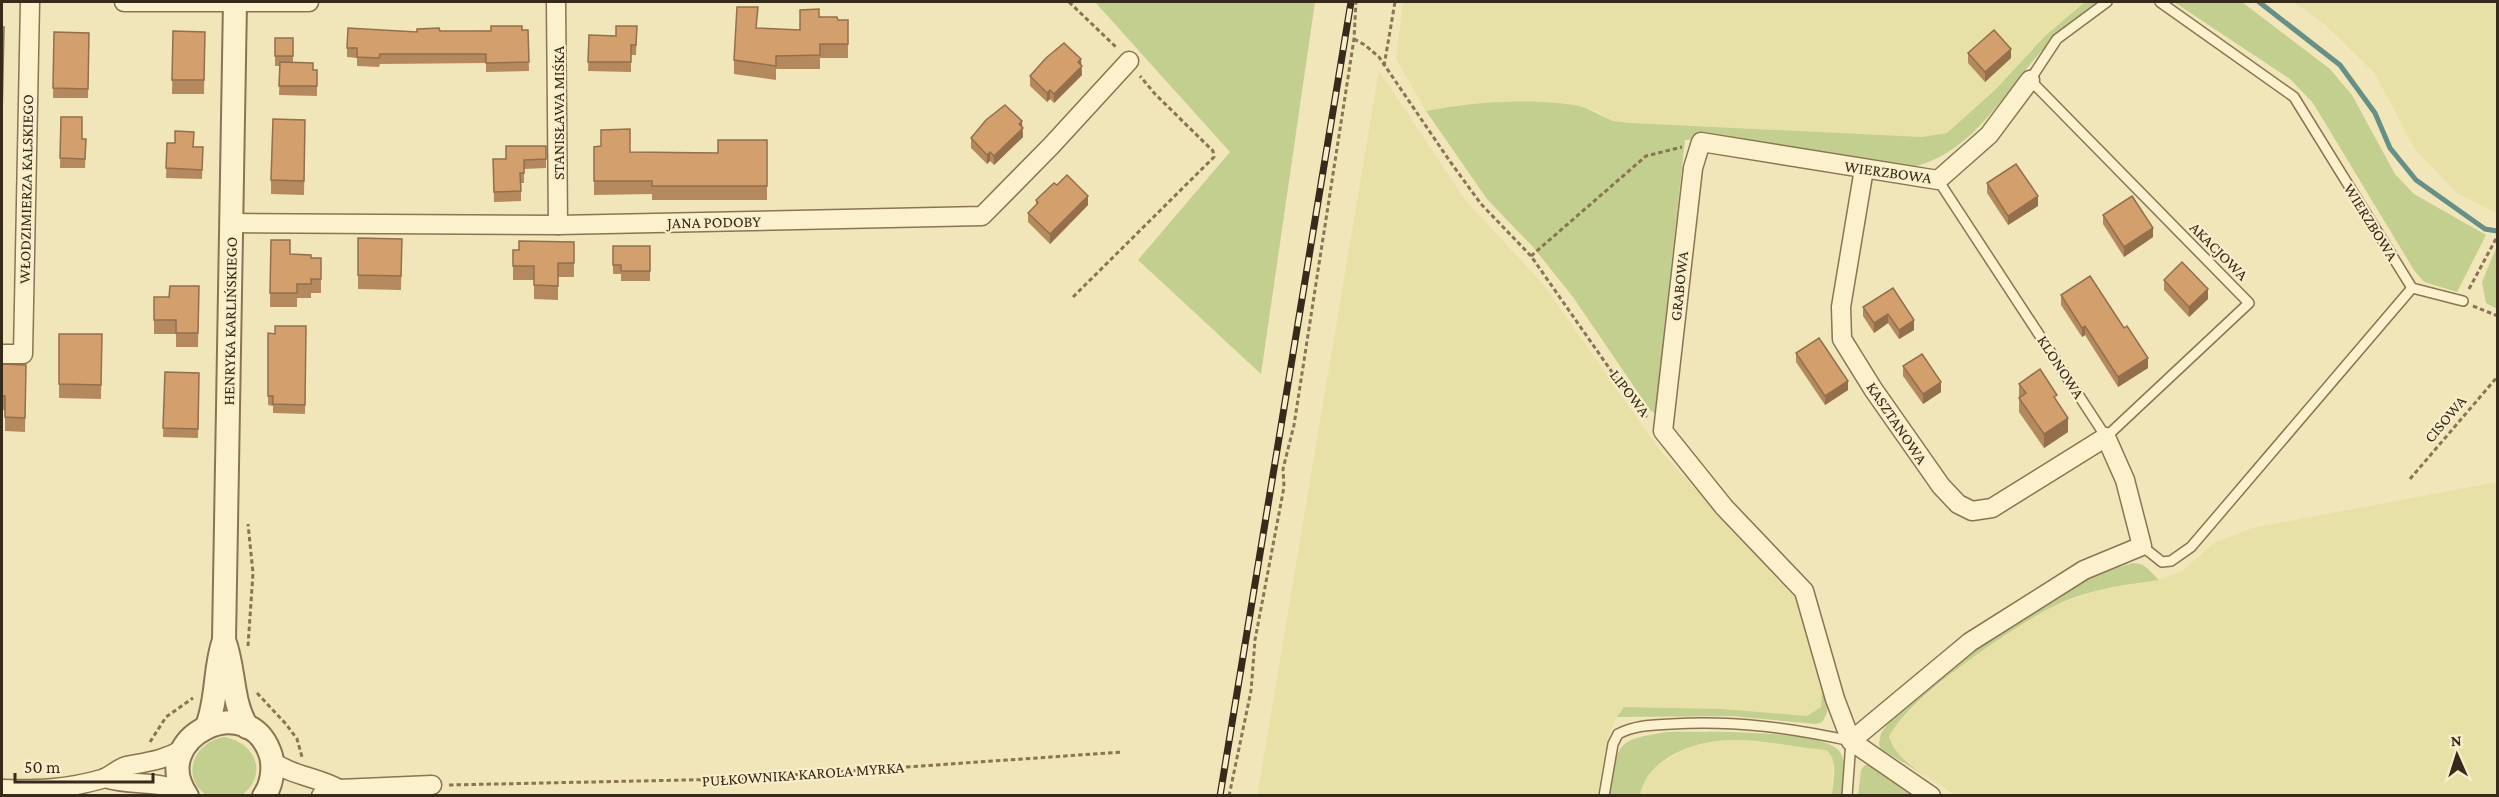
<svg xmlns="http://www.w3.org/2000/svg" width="2499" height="797" font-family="'Crimson Pro',serif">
<rect width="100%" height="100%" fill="#f1e5ba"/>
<g fill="#e7e1a7">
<polygon points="1403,2 2085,2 2045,36 1995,90 1947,133 1921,137 1631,123 1609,120 1597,111 1573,105 1525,102 1456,105 1426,111 1396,59"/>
<polygon points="2293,2 2497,2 2497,213 2458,194 2415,149 2374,72 2322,22"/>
<polygon points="1379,71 1465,200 1543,284 1659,449 1799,603 1822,689 1821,708 1816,712 1807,716 1722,709 1624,707 1615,720 1608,738 1597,795 1257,796"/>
<polygon points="2497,482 2497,795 1957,795 1907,762 1892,748 1889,737 1893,728 1922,699 1974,655 2053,606 2096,591 2159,580 2182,571 2214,543 2252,528"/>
<polygon points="1741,740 1826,750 1831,753 1833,760 1832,795 1640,796 1643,781 1652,769 1685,749 1705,741"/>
</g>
<g fill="#c3cf8e">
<polygon points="1095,2 1315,2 1261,374 1138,260 1230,152"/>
<path d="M2085,2H2099C2080,15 2062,28 2046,46C2004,91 1974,155 1908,168L1724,138L1685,140L1655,413L1650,410L1573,297L1533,247L1487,199L1426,111C1470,102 1529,98 1574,105C1589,108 1595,113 1608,119C1614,122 1624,122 1631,123L1922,137L1947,133L1995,90L2045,36Z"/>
<polygon points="2174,2 2242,2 2330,69 2352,95 2395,174 2414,194 2486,235 2457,292 2424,282 2414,270 2313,103 2290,79"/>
<polygon points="2497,246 2498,308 2497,309 2486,303 2482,282"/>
<path d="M2133,563C2146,563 2150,572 2159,580C2123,585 2085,590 2052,607C2012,628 1908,697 1889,737C1897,764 1935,780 1957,795L1881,749L1879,744L1881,733L1893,717L1975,647L2091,575Z"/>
<path d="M1820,679C1826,695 1833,707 1822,722L1816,724L1731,716L1617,717L1624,707L1722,709L1807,716L1821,707L1822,689Z"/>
<path d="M1668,732C1699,732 1822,729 1839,751C1848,762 1843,782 1842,795H1832C1833,782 1839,759 1826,750C1772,745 1719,727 1669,757C1653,767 1644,777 1640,795H1609C1619,743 1613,740 1668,732Z"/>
<path d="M224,737C255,742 269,774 242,795H206C180,776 194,742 224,737Z"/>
<polygon points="1865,765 1869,765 1915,795 1858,796 1861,770"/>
</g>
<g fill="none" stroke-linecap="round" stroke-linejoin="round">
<polyline stroke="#668f88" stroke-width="5" points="2259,2 2340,65 2375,113 2390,148 2416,180 2485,229 2497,231"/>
<g stroke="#897453" stroke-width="12">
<g id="service">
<polyline points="2160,2 2294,97 2412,288 2463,301"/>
<polyline points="1938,180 2106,437 2249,303 2030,80 2057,39 2107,2"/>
<polyline points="2142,546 2162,562 2171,561 2191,547 2412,288"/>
<path d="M1604,796L1613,744L1618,734C1635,725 1653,725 1672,724C1733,720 1791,728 1851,741L1847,796"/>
</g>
</g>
<g stroke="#897453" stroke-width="21">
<g id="minor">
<polyline points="124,2 309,2"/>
<polyline points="556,2 558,225"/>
<polyline points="232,223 558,225 982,216 1051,146 1129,61"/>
<polyline points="2,354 23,354 30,2"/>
<polyline points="1851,741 1835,699 1804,591 1724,507 1663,431 1693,168 1701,142 1938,180 1989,135 2030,80"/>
<polyline points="1851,741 1970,642 2084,570 2142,546 2125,480 2106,437 1992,508 1972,511 1958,504 1941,486 1873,389 1842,339 1841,307 1864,169"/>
<polyline points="1851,741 1931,796"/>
<path d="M272,761C292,776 318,777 339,789"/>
<path d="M105,778C132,787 159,779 185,793"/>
<path d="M2,789C36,790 68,789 102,779C111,776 117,769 126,766C147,762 165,760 183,749"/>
<polyline points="321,796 339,789 432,785"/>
</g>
</g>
<g stroke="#897453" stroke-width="26">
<g id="tertiary">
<path d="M224,640C235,669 231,701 247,727"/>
<path d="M207,726C218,698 214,668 224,640L235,2"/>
<path d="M187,796C146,738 250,686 271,756C274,769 272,785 264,796"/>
</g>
</g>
<g stroke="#897453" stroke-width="3" stroke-dasharray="4.5 3" stroke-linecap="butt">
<polyline points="1069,2 1117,48"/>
<polyline points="1354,39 1365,45 1379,57 1449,160 1481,204 1531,256 1637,408 1647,417"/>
<polyline points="1384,66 1395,2"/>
<polyline points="1531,256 1646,156 1682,147"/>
<polyline points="2469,289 2498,235"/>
<polyline points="1073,297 1214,157 1213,151 1155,94 1140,76"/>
<polyline points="2473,306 2498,316"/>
<polyline points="2410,479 2498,376"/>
<polyline points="248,646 253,573 248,524"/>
<polyline points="257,693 286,724 297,739 302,757"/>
<polyline points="150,742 166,717 193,698"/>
<polyline points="449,785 733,779 1123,752"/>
<polyline points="1229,796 1251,691 1255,640 1284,487 1283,469 1294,425 1354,39 1356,2"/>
</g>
<use href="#service" stroke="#fbf1cd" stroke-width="9"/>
<use href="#minor" stroke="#fbf1cd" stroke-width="18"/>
<use href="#tertiary" stroke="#fbf1cd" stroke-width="22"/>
<g stroke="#362a1a" stroke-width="7">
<polyline id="rail" points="1220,796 1351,2"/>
</g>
<use href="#rail" stroke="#f8eeca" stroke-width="4.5" stroke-dasharray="14" stroke-linecap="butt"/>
</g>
<g fill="#b5895e">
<polygon points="819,17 838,20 848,20 848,58 820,58 820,69 776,69 776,80 734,74 734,60 757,28 800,30"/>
<polygon points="637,26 636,55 631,55 631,72 588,71 589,35 616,36"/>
<polygon points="528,30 529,71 486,72 486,63 380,64 379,67 357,66 357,58 347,57 347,48 417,32"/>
<polygon points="173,31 205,32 204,94 172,94"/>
<polygon points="54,32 89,33 88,98 53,98"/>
<polygon points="275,38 293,38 293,62 313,70 317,70 317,96 279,95 280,66 275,66"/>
<polygon points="1968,53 2011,58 1985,82 1968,63"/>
<polygon points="1081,65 1082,75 1054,103 1050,99 1047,102 1030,86 1030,76"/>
<polygon points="61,117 82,139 86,139 85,168 60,168"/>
<polygon points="1022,127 1023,137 994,165 990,161 987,164 971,148 971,138"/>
<polygon points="305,134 304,195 271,194 271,180"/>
<polygon points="767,140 767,200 652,200 652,194 594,195 594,147 630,152 718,153"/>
<polygon points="167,143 194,147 203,147 202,179 166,178"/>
<polygon points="546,146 546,168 524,169 524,183 521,183 521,201 494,202 493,159 506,159"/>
<polygon points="1987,183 2038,206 2008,225 1987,193"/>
<polygon points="1036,200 1088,205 1050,244 1028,222 1028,213 1036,205"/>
<polygon points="2103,215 2153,237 2124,257 2103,224"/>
<polygon points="358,238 402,239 401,290 358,289"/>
<polygon points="271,240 290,254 311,258 321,258 321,293 311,293 311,298 297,298 297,307 270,307"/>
<polygon points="574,242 574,277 558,277 558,300 534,299 534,280 513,280 513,250 519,250"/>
<polygon points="613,246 650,246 650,281 621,281 621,274 613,274"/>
<polygon points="2164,280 2208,299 2189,317 2164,290"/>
<polygon points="199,286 198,347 176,347 176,334 154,334 154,297 169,297"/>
<polygon points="1893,288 1914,330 1899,339 1888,323 1874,333 1863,316 1863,307"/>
<polygon points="2061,295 2148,368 2118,387 2085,335 2082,337 2061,305"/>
<polygon points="306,326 305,414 273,413 273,406 268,405 268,333 275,334"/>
<polygon points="59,334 102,334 101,399 59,398"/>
<polygon points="1796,353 1848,390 1825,405 1796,362"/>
<polygon points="2,364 26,365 25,432 5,431 5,410 2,410"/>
<polygon points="1903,366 1941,392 1923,404 1903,376"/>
<polygon points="165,372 199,373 198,438 163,437"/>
<polygon points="2019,384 2068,432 2044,448 2019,412"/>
</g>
<g fill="#936f4c">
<polygon points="2011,49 2011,58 1985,82 1985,72"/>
<polygon points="1081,59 1082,75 1054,103 1054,94"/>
<polygon points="1050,90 1050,99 1047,102 1047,93"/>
<polygon points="1022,121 1023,137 994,165 994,156"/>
<polygon points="990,152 990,161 987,164 987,155"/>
<polygon points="1088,196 1088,205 1050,244 1050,234"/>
<polygon points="2038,196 2038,206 2008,225 2008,216"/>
<polygon points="2153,228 2153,237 2124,257 2124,247"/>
<polygon points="2208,289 2208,299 2189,317 2189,307"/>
<polygon points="1888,314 1888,323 1874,333 1874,323"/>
<polygon points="1914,320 1914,330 1899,339 1899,330"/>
<polygon points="2085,326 2085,335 2082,337 2082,328"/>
<polygon points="2148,358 2148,368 2118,387 2118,377"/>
<polygon points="1848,381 1848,390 1825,405 1825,396"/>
<polygon points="1941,382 1941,392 1923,404 1923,394"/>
<polygon points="2068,418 2068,432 2044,448 2044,434"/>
</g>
<g fill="#d29f6d" stroke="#936f4c" stroke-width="1.5">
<polygon points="737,7 758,7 756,28 800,30 800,10 819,9 819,17 837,17 838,20 848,20 848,44 820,44 820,55 776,56 776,66 734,60"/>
<polygon points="491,26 522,26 522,30 528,30 529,62 486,63 486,54 380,54 379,58 357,57 357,48 347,48 348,28 417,32 417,29 439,28 440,31 491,31"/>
<polygon points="616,26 637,26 636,45 631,45 631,62 588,62 589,35 616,36"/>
<polygon points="2,27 4,27 2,120"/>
<polygon points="1994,30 2011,49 1985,72 1968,53"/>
<polygon points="173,31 205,32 204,80 172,80"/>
<polygon points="54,32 89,33 88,89 53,88"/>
<rect x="275" y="38" width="18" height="18"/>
<polygon points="1064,43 1081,59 1078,62 1082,66 1054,94 1050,90 1047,93 1030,76 1046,58"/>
<polygon points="280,62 313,63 313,70 317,70 317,86 279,86"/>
<polygon points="1005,105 1022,121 1019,124 1023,128 994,156 990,152 987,155 971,138 986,120"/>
<polygon points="61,117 82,117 82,139 86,139 85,159 60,158"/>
<polygon points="273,119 305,120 304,181 271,180"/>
<polygon points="630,129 630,152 718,153 718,140 767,140 767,186 652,186 652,181 594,181 594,147 601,146 601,130"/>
<polygon points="175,131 194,132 193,147 203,147 202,170 166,168 167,143 175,143"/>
<polygon points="506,146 546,146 546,159 524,160 524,173 520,173 521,191 494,192 493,159 506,159"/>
<polygon points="2016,164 2038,196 2008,216 1987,183"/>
<polygon points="1067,175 1088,196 1050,234 1028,213 1038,203 1036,200 1054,183 1057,185"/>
<polygon points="2132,196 2153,228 2124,247 2103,215"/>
<polygon points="358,238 402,239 401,276 358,275"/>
<polygon points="271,240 290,240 290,254 311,255 311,258 321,258 321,279 311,279 311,284 297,284 297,293 270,293"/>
<polygon points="519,241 574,242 574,263 558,263 558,286 534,285 534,266 513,266 513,250 519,250"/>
<polygon points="613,246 650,246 650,271 621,271 621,265 613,265"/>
<polygon points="2182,262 2208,289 2189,307 2164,280"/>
<polygon points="2090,276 2124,328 2127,326 2148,358 2118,377 2085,326 2082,328 2061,295"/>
<polygon points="170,286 199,286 198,333 176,333 176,320 154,320 154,297 169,297"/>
<polygon points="1893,288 1914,320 1899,330 1888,314 1874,323 1863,307"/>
<polygon points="275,326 306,326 305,405 273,404 273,396 268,396 268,333 275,334"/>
<polygon points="59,334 102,334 101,385 59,384"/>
<polygon points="1819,338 1848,381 1825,396 1796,353"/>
<polygon points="1922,354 1941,382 1923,394 1903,366"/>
<polygon points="2,364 26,365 25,418 5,417 5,396 2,396"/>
<polygon points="2040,369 2057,395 2054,397 2068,418 2044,434 2019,398 2026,393 2019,384"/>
<polygon points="165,372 199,373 198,429 163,428"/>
</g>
<g text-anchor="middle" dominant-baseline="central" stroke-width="4.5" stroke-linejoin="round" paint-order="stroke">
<g font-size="16" fill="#362a1a" stroke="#f8eeca">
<text transform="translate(558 113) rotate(-90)">STANISŁAWA MIŚKA</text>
<text transform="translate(1888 172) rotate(8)">WIERZBOWA</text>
<text transform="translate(26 189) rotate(-89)">WŁODZIMIERZA KALSKIEGO</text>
<text transform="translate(714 222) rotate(-1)">JANA PODOBY</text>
<text transform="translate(2371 222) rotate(58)">WIERZBOWA</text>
<text transform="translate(2219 251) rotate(45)">AKACJOWA</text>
<text transform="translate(1679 286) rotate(-84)">GRABOWA</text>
<text transform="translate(230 321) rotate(-89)">HENRYKA KARLIŃSKIEGO</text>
<text transform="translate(2061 367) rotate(57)">KLONOWA</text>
<text transform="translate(1630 393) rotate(52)">LIPOWA</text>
<text transform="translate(2445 419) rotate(-50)">CISOWA</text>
<text transform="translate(1897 423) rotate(56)">KASZTANOWA</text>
<text transform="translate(803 774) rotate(-4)">PUŁKOWNIKA KAROLA MYRKA</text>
</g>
</g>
<rect width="2499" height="797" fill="none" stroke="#362a1a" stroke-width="6"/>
<g transform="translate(2457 755) rotate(357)" stroke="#f8eeca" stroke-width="4.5" paint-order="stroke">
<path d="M0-4.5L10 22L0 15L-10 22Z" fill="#362a1a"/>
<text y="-9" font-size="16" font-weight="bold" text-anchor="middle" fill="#362a1a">N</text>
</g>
<path d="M15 773v9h138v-9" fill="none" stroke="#362a1a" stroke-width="3"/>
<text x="24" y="773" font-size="18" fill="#362a1a" stroke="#f8eeca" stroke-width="4.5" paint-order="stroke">50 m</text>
</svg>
